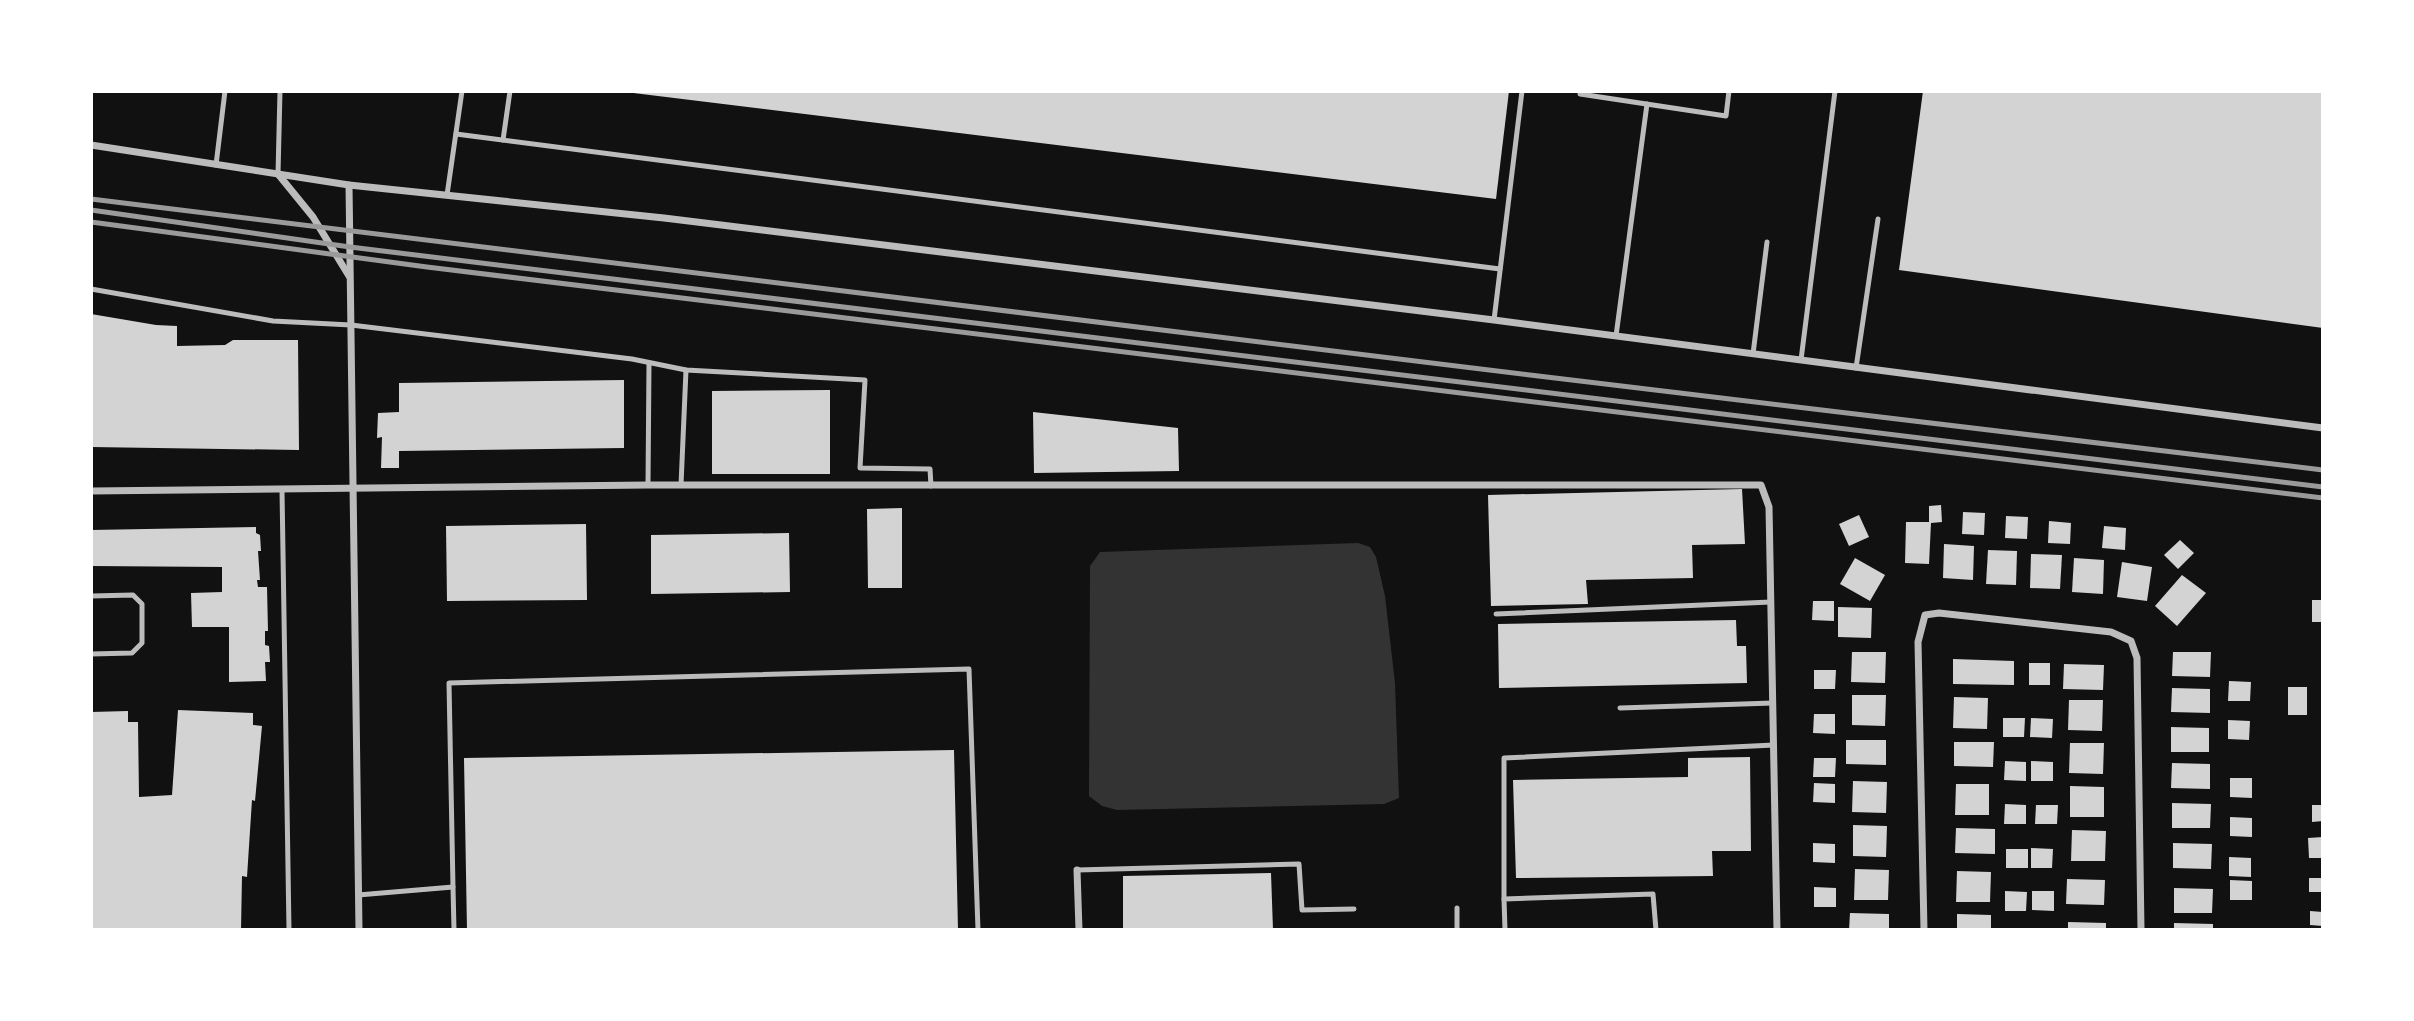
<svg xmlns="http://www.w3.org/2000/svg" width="2414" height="1021" font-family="Arial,sans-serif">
<rect width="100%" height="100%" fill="#111"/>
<polygon fill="#333" points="1358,543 1370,547 1376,557 1385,596 1395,683 1399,798 1384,804 1117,810 1102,806 1089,796 1090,566 1100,552"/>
<g fill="#d3d3d3">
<polygon points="617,91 1509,91 1496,199"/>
<polygon points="1923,91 2323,91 2323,328 1899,270"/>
<polygon points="91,314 156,325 177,326 177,346 225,345 233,340 298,340 299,450 91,447"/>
<polygon points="624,380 624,448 399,451 399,468 381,468 382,437 377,438 378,413 399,412 399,383"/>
<polygon points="830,390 830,474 712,474 712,391"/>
<polygon points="1033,412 1178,428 1179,471 1034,473"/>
<polygon points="1742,489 1745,544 1692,545 1693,578 1586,580 1588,604 1491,606 1488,495"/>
<polygon points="1941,505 1942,522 1931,523 1929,564 1905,563 1906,522 1929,522 1929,506"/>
<polygon points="902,508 902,588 868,588 867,509"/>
<polygon points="1963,512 1985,513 1984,535 1962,534"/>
<polygon points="1859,515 1869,537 1849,546 1839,524"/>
<polygon points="2006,516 2028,517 2027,539 2005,538"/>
<polygon points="2049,521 2071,523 2070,544 2048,543"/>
<polygon points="586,524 587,600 447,601 446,526"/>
<polygon points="2104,526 2126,528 2125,550 2102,548"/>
<polygon points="256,527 256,533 260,535 261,551 258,551 260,580 257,580 258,587 267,587 268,631 265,631 265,645 269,646 270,662 265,662 266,681 229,682 229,627 192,627 191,593 222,592 222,567 91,566 91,530"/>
<polygon points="789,533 790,592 651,594 651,535"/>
<polygon points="2180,540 2194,553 2178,569 2164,555"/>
<polygon points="1944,544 1974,546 1973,580 1943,578"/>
<polygon points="1988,550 2017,551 2016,585 1986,584"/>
<polygon points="2031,554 2062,555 2060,589 2030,588"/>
<polygon points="1855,558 1885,575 1870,601 1840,584"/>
<polygon points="2074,558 2104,560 2103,594 2072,592"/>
<polygon points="2122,562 2152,567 2147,601 2117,597"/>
<polygon points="2182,575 2206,593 2177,626 2155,606"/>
<rect x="2312" y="600" width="11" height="22"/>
<polygon points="1813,601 1834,601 1834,621 1812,620"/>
<polygon points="1838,607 1872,608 1871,638 1838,637"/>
<polygon points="1736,620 1737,646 1746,646 1747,683 1499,688 1498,624"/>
<polygon points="1852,652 1886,652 1885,683 1851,682"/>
<polygon points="2173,652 2211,652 2210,677 2172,676"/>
<polygon points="1953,659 2014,661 2014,685 1953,684"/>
<rect x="2029" y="663" width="21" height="22"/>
<polygon points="2064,664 2104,665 2103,690 2063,689"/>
<polygon points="1814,670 1836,670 1835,689 1814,689"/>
<polygon points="2229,681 2251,682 2250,701 2228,701"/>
<rect x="2288" y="687" width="19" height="28"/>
<polygon points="2172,688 2210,689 2210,713 2171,712"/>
<polygon points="1852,695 1886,695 1885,726 1852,725"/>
<polygon points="1954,697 1988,698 1987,729 1953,728"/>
<polygon points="2069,700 2103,700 2102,731 2068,730"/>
<polygon points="178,710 253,713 253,725 262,726 255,801 252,800 247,877 242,876 241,930 91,930 91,712 128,711 128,722 138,722 139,797 172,795"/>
<polygon points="1814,714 1835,714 1835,734 1813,733"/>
<polygon points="2003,718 2025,718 2024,737 2003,737"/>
<polygon points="2031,718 2053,719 2052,738 2030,737"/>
<polygon points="2228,720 2250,721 2249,740 2228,739"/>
<polygon points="2171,727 2209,728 2209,752 2171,752"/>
<polygon points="1846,740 1886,740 1886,765 1846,764"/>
<polygon points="1954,742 1994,742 1993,767 1954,766"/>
<polygon points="2070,743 2104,743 2103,774 2069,773"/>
<polygon points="954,750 958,930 467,930 464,758"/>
<polygon points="1750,757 1751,851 1712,851 1713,876 1516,878 1513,780 1688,777 1688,758"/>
<polygon points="1814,758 1836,758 1835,777 1813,777"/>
<polygon points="2005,761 2026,762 2026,781 2004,780"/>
<polygon points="2031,761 2053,762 2053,781 2031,781"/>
<polygon points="2172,763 2210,764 2210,789 2171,788"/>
<polygon points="2230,778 2252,778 2252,798 2230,797"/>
<polygon points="1853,781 1887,782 1886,813 1852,812"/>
<polygon points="1814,783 1835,784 1835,803 1813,802"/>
<polygon points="1956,784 1989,784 1989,815 1955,815"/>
<polygon points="2070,786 2104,787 2104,817 2070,817"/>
<polygon points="2172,803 2211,804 2210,828 2172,828"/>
<polygon points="2005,804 2026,805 2026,824 2004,824"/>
<polygon points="2036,805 2058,805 2057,824 2035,824"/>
<polygon points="2312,805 2323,805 2323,821 2312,822"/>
<polygon points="2230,817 2252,818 2252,837 2230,836"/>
<polygon points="1853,825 1887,826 1886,857 1853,856"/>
<polygon points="1956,828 1995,829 1995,854 1955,853"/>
<polygon points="2072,830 2106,831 2105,861 2071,861"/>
<polygon points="2323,837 2323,858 2309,858 2308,838"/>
<polygon points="1813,843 1835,844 1835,863 1813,862"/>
<polygon points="2173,843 2212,844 2211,869 2173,868"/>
<polygon points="2031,848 2053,849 2052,868 2031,868"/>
<rect x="2006" y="849" width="22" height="19"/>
<polygon points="2229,857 2251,858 2251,877 2229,876"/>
<polygon points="1855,869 1889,870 1888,900 1854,900"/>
<polygon points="1957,871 1991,872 1990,902 1956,902"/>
<polygon points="1271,873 1273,930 1123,930 1123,876"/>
<rect x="2309" y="878" width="14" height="14"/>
<polygon points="2067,879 2105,880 2104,905 2066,904"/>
<polygon points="2230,880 2252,881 2252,900 2230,900"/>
<polygon points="1814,887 1836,888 1836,907 1814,907"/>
<polygon points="2174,888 2213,889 2212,913 2174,913"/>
<polygon points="2005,891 2027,892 2026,911 2005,911"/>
<polygon points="2032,891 2054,891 2054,911 2032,910"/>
<polygon points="2310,911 2323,912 2323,926 2310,925"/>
<polygon points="1850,913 1889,914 1889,930 1849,930"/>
<polygon points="1957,914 1991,915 1991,930 1957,930"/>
<polygon points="2068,922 2106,923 2106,930 2068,930"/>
<polygon points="2174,923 2213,924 2213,930 2174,930"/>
</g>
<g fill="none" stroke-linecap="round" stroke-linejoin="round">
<g stroke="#bcbcbc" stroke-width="5">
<polyline points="1580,91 1580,94 1726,116 1729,91"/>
<polyline points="456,134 1500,269"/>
<polyline points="503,140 510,91"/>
<polyline points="216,165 225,91"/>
<polyline points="278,174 280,91"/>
<polyline points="447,195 462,91"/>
<polyline points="91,289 273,321 351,325 632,359 686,370 865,380 860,468 930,469 931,486"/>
<polyline points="1494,320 1522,91"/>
<polyline points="1616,336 1647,104"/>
<polyline points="1753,354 1767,242"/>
<polyline points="1801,360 1835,91"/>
<polyline points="1856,368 1878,219"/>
<polyline points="648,485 649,363"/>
<polyline points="681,485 686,370"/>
<polyline points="282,490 289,930"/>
<polyline points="91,596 133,595 142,604 142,643 132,653 91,654"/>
<polyline points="1496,614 1771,602"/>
<polyline points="1620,708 1773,703"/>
<polyline points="1077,870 1299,864 1302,910 1354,909"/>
<polyline points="453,887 449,683 969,669 978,930"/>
<polyline points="358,895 453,887 454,930"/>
<polyline points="1504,899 1504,758 1774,745"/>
<polyline points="1457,930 1457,908"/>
<polyline points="1505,930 1504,899 1653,894 1656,930"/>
</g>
<g stroke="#bcbcbc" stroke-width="7">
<polyline points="91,145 349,185 664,218 1494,320 2323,428"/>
<polyline points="278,174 313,217 349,276"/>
<polyline points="349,185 359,930"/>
<polyline points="91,491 648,485 1761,485 1769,507 1777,930"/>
<polyline points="1077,870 1079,930"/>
<polyline points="1924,930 1918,642 1925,615 1939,613 2111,632 2131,641 2137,658 2141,930"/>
</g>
<g stroke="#9a9a9a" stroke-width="5">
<polyline points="91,199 1530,375 2323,470"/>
<polyline points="91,210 350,247 2323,487"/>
<polyline points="91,222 427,267 2323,498"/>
</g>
</g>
<rect width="2414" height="1021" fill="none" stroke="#ffffff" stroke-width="186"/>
</svg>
